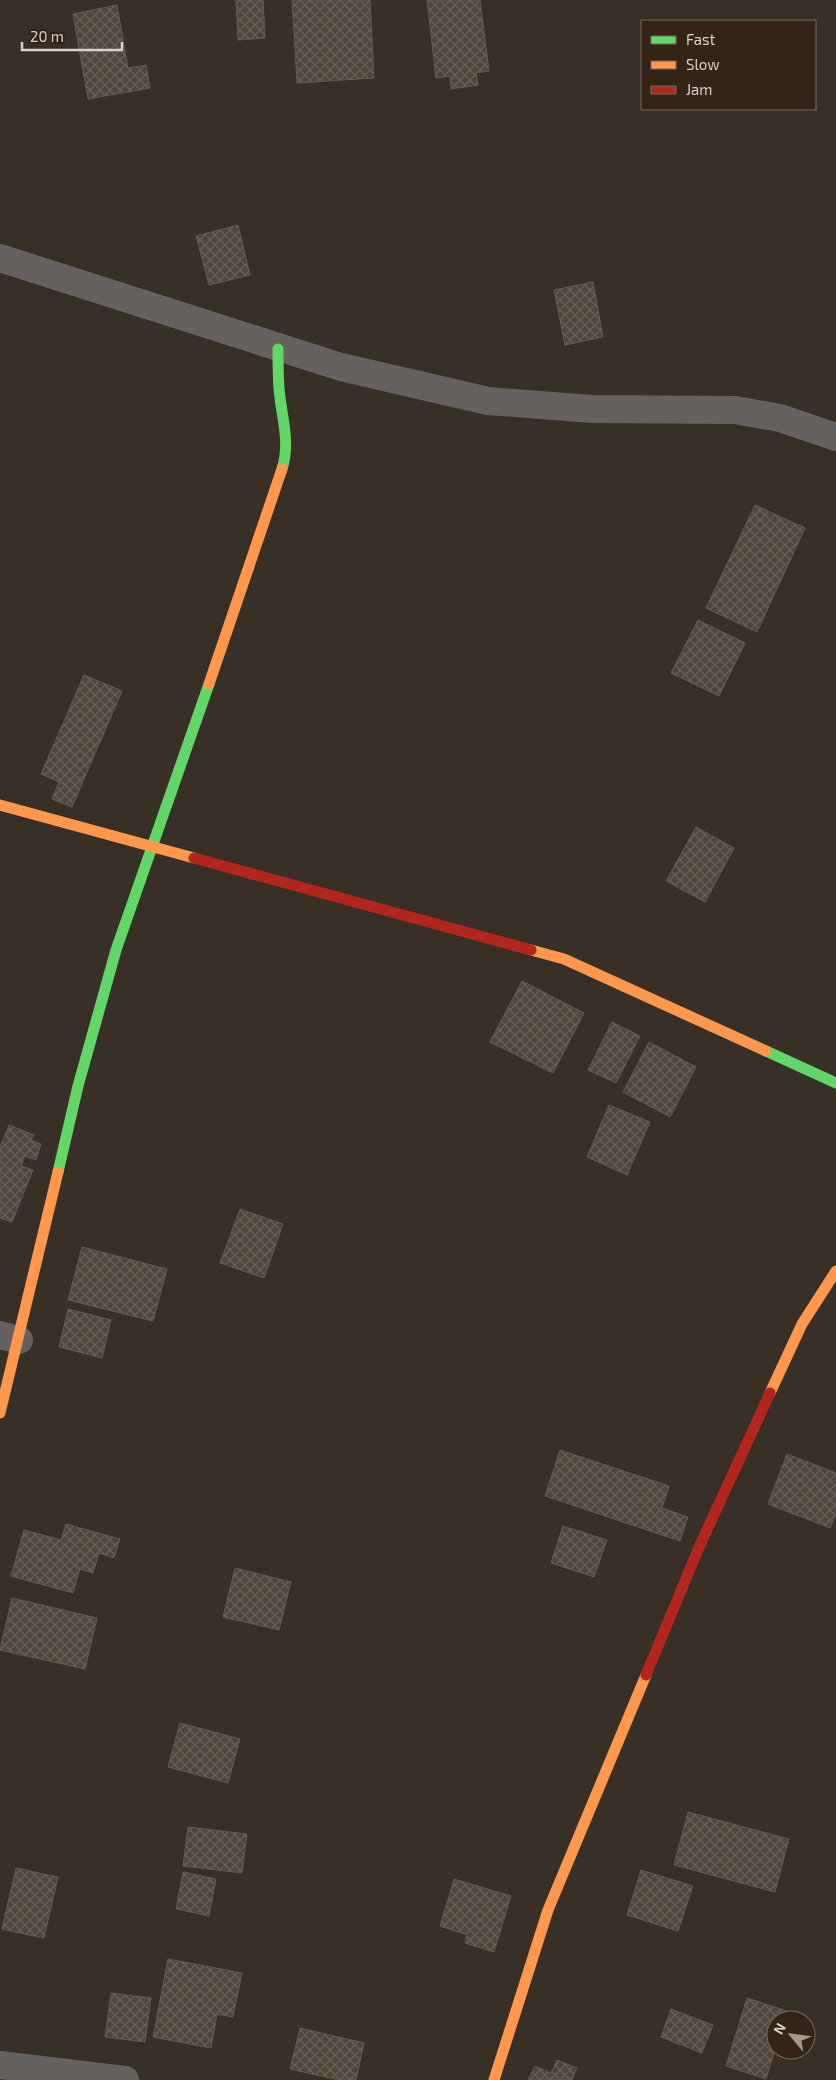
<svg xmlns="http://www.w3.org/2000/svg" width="836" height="2080" font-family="'Exo 2',sans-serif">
<defs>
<pattern id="building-cross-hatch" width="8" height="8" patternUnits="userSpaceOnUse" patternTransform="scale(1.25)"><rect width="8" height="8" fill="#50453b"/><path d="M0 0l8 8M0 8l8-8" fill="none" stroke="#695f56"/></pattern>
</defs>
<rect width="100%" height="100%" fill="#382f27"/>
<g fill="url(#building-cross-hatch)" stroke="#625a54">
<polygon points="236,0 263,0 265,38 238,40"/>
<polygon points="292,0 370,0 374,78 297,83"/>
<polygon points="427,0 480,0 489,71 476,73 478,85 451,89 450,76 436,78"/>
<polygon points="117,5 128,68 146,65 150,88 88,99 73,14"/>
<polygon points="238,225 250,275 209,285 196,236"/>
<polygon points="593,282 603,337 565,345 554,290"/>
<polygon points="755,505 805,528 757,632 706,608"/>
<polygon points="698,620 745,643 719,696 671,673"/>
<polygon points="84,675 122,691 72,807 52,799 59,782 41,774"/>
<polygon points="696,827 734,848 705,902 666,881"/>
<polygon points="522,981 584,1013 553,1073 490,1042"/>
<polygon points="612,1022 640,1036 616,1083 588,1070"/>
<polygon points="649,1042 696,1067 670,1117 623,1092"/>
<polygon points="609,1105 650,1122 627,1175 587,1157"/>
<polygon points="9,1125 34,1135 31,1140 41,1144 36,1160 25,1156 21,1166 33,1170 12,1222 0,1218 0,1147"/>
<polygon points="240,1209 283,1224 264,1278 220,1263"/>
<polygon points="82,1247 167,1269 153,1321 68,1300"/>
<polygon points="68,1309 111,1320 102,1358 59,1347"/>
<polygon points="560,1450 669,1486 662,1508 688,1517 680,1541 545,1496"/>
<polygon points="787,1454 836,1473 836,1514 830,1528 768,1504"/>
<polygon points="66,1524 120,1539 114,1558 99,1553 93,1573 80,1569 73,1593 11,1576 24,1530 61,1540"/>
<polygon points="563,1526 607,1540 594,1577 551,1563"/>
<polygon points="235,1568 291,1582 279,1630 223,1617"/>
<polygon points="12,1598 97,1618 85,1669 0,1650"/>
<polygon points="180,1723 240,1739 228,1783 168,1767"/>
<polygon points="688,1812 789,1839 775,1892 674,1865"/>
<polygon points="188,1827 247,1834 242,1873 183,1866"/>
<polygon points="16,1868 58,1877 44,1938 2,1929"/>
<polygon points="641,1870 693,1886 678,1931 627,1915"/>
<polygon points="183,1872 216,1879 209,1916 176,1909"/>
<polygon points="454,1879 511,1896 494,1952 465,1943 467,1935 440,1926"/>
<polygon points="168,1959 242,1973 233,2017 217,2014 211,2048 153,2037"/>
<polygon points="111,1993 151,1998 145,2042 105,2037"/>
<polygon points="747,1998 787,2011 785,2020 776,2020 776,2047 766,2079 726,2066"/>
<polygon points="671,2009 713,2025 702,2053 661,2037"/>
<polygon points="300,2028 364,2043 356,2080 339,2080 290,2069"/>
<polygon points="557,2060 577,2068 572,2080 528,2080 535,2066 551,2073"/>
</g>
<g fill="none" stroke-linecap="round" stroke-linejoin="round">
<g stroke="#64615e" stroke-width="28">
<polyline points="0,258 341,367 488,401 592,409 735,410 780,418 836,437"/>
<polyline points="0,1335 19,1340"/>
<polyline points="0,2065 125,2080"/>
</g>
<g stroke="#63d668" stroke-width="11">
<path d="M278,349C278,362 278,375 279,388C281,416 291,442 282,469"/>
<polyline points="766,1051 836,1083"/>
<polyline points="58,1172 78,1086 116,950 209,684"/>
</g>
<g stroke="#ff974d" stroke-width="11">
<polyline points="209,684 282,469"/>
<polyline points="0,805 194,858"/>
<polyline points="531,950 564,959 766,1051"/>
<polyline points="770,1393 802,1324 836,1271"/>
<polyline points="0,1413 58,1172"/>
<polyline points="494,2080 548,1910 646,1675"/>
</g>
<g stroke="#b3261e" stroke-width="11">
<polyline points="194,858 531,950"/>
<polyline points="646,1675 700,1545 770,1393"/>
</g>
</g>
<rect x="641" y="20" width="175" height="90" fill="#342418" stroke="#76695e"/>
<rect x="651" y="36" width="25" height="8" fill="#63d668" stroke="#76695e"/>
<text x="686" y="45" font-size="15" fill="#dad0c8">Fast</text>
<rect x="651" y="61" width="25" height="8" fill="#ff974d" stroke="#76695e"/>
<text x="686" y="70" font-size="15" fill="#dad0c8">Slow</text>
<rect x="651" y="86" width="25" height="8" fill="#b3261e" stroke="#76695e"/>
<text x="686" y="95" font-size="15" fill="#dad0c8">Jam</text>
<g transform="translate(791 2035) rotate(299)"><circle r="24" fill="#342418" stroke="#76695e"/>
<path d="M0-4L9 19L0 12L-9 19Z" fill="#a19890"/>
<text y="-8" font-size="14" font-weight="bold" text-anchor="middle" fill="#dad0c8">N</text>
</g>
<path d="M22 42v8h100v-8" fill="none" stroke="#dad0c8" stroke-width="2.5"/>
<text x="30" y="42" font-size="15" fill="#dad0c8" stroke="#342418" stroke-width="4" paint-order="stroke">20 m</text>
</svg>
